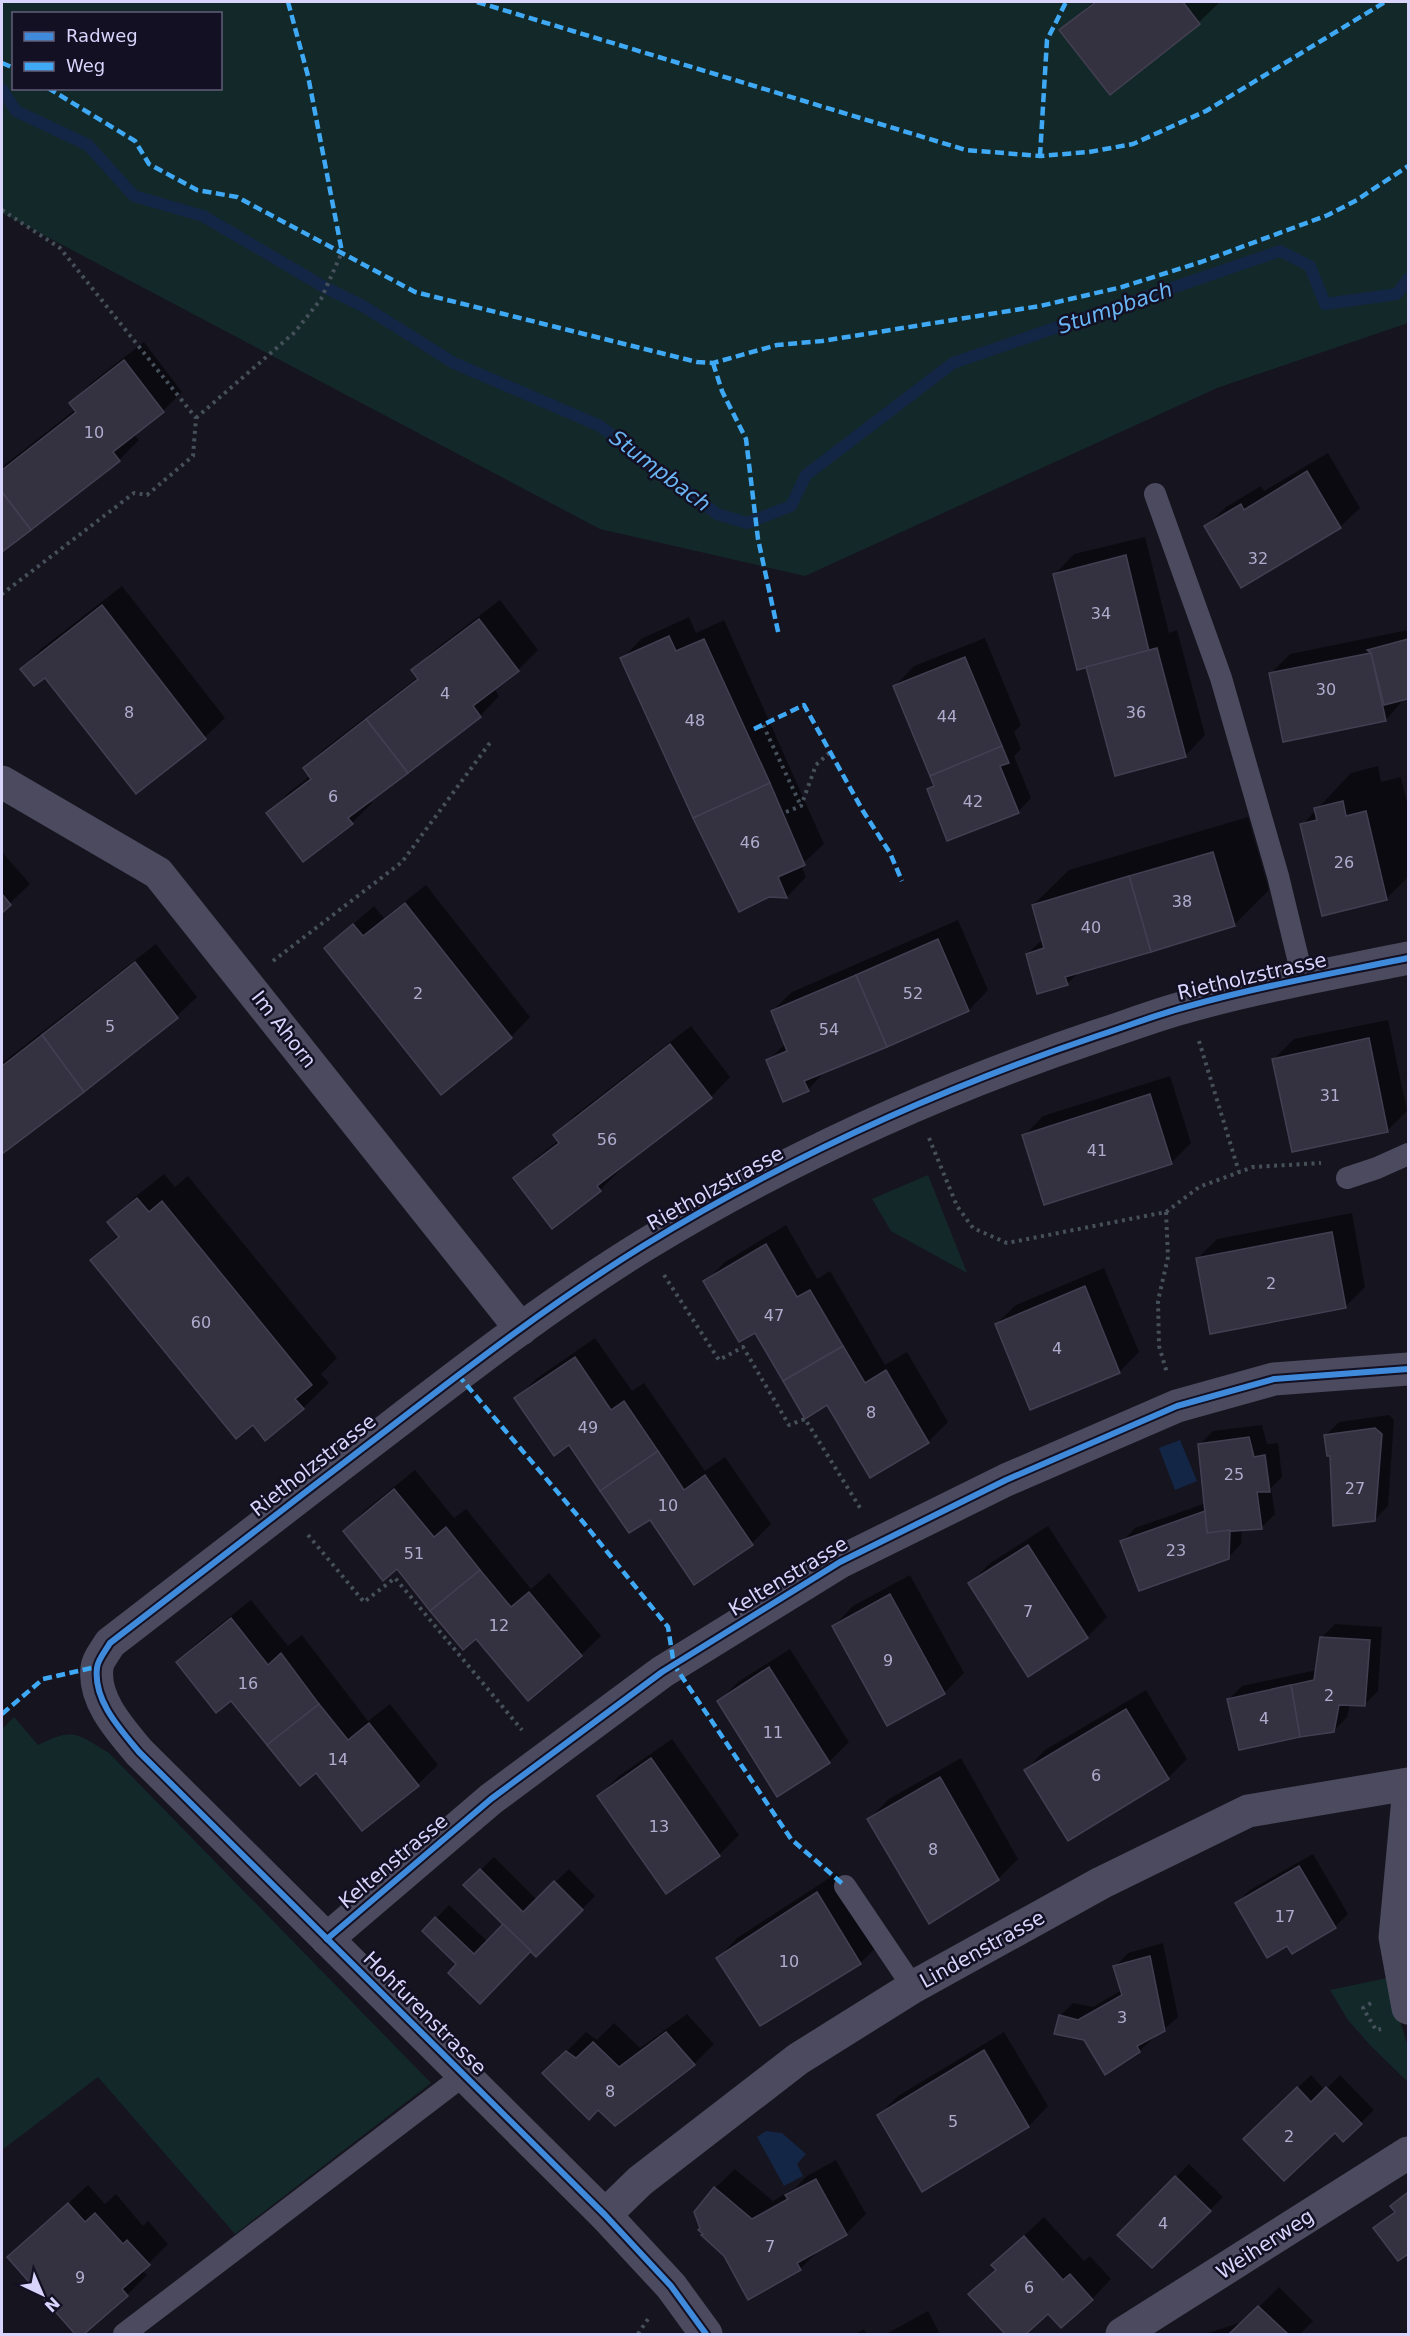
<svg xmlns="http://www.w3.org/2000/svg" width="1410" height="2336" font-family="'DejaVu Sans',sans-serif">
<rect width="100%" height="100%" fill="#16141f"/>
<g fill="#132929" fill-rule="evenodd">
<path d="M2,2H1408V323L1217,388L805,576L600,529L2,213ZM14,14H220V88H14Z"/>
<polygon points="928,1175 967,1273 891,1231 872,1199"/>
<path d="M14,1717L38,1745C74,1727 77,1734 109,1753L431,2083L235,2234L98,2077L2,2150V1729Z"/>
<polygon points="1387,1978 1408,2047 1408,2082 1371,2046 1348,2020 1330,1990"/>
</g>
<g fill="#132645">
<polygon points="1180,1440 1197,1481 1175,1490 1159,1448"/>
<polygon points="766,2131 782,2133 806,2154 797,2164 803,2176 784,2186 757,2137"/>
</g>
<g fill="#0007">
<polygon points="1093,2 1218,2 1219,3 1199,22 1110,93 1061,31"/>
<polygon points="144,342 182,392 163,411 134,434 139,440 119,460 2,550 2,467 76,409 71,403 91,383"/>
<polygon points="1328,453 1360,508 1340,527 1206,526 1226,507 1261,486 1264,491"/>
<polygon points="1145,537 1169,633 1177,630 1205,735 1186,755 1116,774 1087,665 1055,574 1074,554"/>
<polygon points="122,586 225,718 205,737 136,792 45,676 22,669 41,649"/>
<polygon points="500,600 538,650 518,670 494,688 499,696 480,716 369,800 372,803 352,823 268,814 287,794 310,776 305,768 324,749 418,677 413,670 433,651"/>
<polygon points="689,617 696,633 724,620 824,844 801,865 806,877 787,897 769,896 622,659 641,639"/>
<polygon points="1408,630 1408,698 1405,698 1386,720 1270,674 1290,654"/>
<polygon points="985,638 1021,725 1014,732 1021,749 1014,756 1031,798 1018,812 928,789 934,783 895,686 914,666"/>
<polygon points="1378,766 1381,782 1401,777 1408,807 1408,877 1386,899 1302,825 1351,773"/>
<polygon points="1248,817 1269,890 1234,925 1079,972 1067,984 1027,954 1043,939 1033,905 1069,870"/>
<polygon points="2,852 30,884 2,911"/>
<polygon points="426,885 530,1017 511,1037 326,948 374,906 384,918"/>
<polygon points="958,920 988,990 969,1010 827,1069 808,1090 768,1061 786,1043 772,1011 792,992"/>
<polygon points="156,944 197,997 177,1016 2,1152 2,1063"/>
<polygon points="1388,1020 1407,1111 1387,1131 1274,1059 1294,1039"/>
<polygon points="691,1026 730,1077 711,1097 618,1168 620,1170 600,1190 553,1227 515,1179 535,1159 559,1140 555,1135 575,1115"/>
<polygon points="1170,1076 1191,1143 1172,1162 1045,1203 1024,1136 1043,1116"/>
<polygon points="164,1174 175,1187 188,1176 337,1358 321,1374 329,1383 303,1408 253,1423 92,1260 119,1234 109,1223 135,1197"/>
<polygon points="1352,1213 1365,1287 1345,1307 1197,1259 1217,1239"/>
<polygon points="786,1225 817,1279 830,1271 885,1365 907,1352 948,1422 928,1442 828,1403 705,1282 725,1262"/>
<polygon points="1104,1268 1139,1352 1119,1372 996,1324 1016,1305"/>
<polygon points="595,1338 632,1391 644,1383 705,1471 725,1457 771,1524 752,1543 570,1443 516,1399 536,1379"/>
<polygon points="1389,1415 1394,1420 1388,1506 1375,1519 1331,1454 1326,1435 1339,1422"/>
<polygon points="1262,1425 1267,1444 1278,1443 1282,1477 1271,1488 1275,1514 1262,1527 1242,1528 1241,1544 1228,1558 1122,1542 1135,1528 1206,1503 1199,1445 1213,1431"/>
<polygon points="415,1470 454,1518 466,1509 531,1589 549,1573 601,1636 581,1655 397,1567 345,1531 364,1511"/>
<polygon points="1048,1526 1107,1617 1087,1637 970,1584 989,1564"/>
<polygon points="910,1575 964,1673 944,1693 834,1626 853,1606"/>
<polygon points="251,1600 288,1646 302,1635 368,1721 390,1704 438,1765 418,1784 362,1829 316,1771 231,1699 178,1662 198,1642"/>
<polygon points="1335,1624 1382,1627 1378,1691 1365,1704 1350,1704 1347,1717 1334,1731 1229,1699 1242,1686 1317,1670 1322,1637"/>
<polygon points="790,1649 849,1742 829,1762 777,1795 719,1702 738,1682"/>
<polygon points="1146,1690 1187,1759 1168,1778 1026,1770 1045,1750"/>
<polygon points="672,1739 739,1835 719,1855 599,1796 619,1776"/>
<polygon points="961,1758 1018,1859 998,1879 869,1819 889,1799"/>
<polygon points="1313,1854 1348,1914 1335,1927 1287,1944 1237,1903 1250,1890"/>
<polygon points="494,1857 537,1900 569,1869 595,1896 536,1955 531,1949 458,1964 424,1931 449,1905 488,1942 505,1924 465,1885"/>
<polygon points="837,1873 880,1944 860,1963 718,1958 737,1938"/>
<polygon points="1163,1943 1178,2017 1139,2051 1085,2038 1060,2016 1073,2003 1093,2007 1122,1990 1115,1967 1128,1953"/>
<polygon points="687,2014 714,2044 694,2064 599,2108 545,2073 586,2032 597,2040 614,2023 640,2048"/>
<polygon points="1004,2032 1048,2106 1029,2126 923,2190 879,2115 898,2096"/>
<polygon points="1311,2075 1325,2090 1340,2075 1374,2110 1344,2139 1335,2130 1245,2139"/>
<polygon points="836,2160 866,2214 846,2234 820,2249 800,2269 715,2188 735,2169 773,2201 795,2188 807,2176"/>
<polygon points="1189,2164 1223,2197 1210,2210 1119,2235"/>
<polygon points="88,2185 105,2204 116,2194 143,2226 148,2221 168,2244 142,2270 147,2275 127,2295 81,2334 77,2334 10,2257"/>
<polygon points="1408,2190 1408,2252 1398,2259 1375,2228 1395,2210 1392,2206"/>
<polygon points="1044,2217 1084,2261 1090,2256 1111,2279 1092,2299 1048,2312 1024,2334 1007,2334 970,2294 997,2269 993,2265"/>
<polygon points="1279,2287 1313,2321 1300,2334 1205,2334 1245,2321"/>
<polygon points="928,2311 940,2334 886,2334"/>
<polygon points="864,2329 867,2334 855,2334"/>
</g>
<g fill="none" stroke-linecap="round" stroke-linejoin="round">
<polyline stroke="#132645" stroke-width="12" points="2,89 16,111 88,145 134,196 203,216 326,288 363,306 454,363 600,426 717,514 747,523 791,506 806,475 953,363 1280,251 1310,266 1325,304 1397,294 1408,279"/>
</g>
<g fill="#343241" stroke="#433f52" stroke-width="1.5">
<polygon points="1096,2 1183,2 1200,24 1110,95 1059,30"/>
<polygon points="124,360 164,412 113,452 120,461 31,530 2,492 2,470 76,412 69,403"/>
<polygon points="1307,471 1341,528 1241,588 1204,526 1241,504 1244,510"/>
<polygon points="2,492 31,530 2,552"/>
<polygon points="1126,555 1149,651 1077,670 1053,574"/>
<polygon points="102,605 206,739 136,794 45,678 34,686 20,669"/>
<polygon points="479,619 519,671 473,706 481,717 408,773 366,719 418,679 411,670"/>
<polygon points="669,636 676,651 704,639 770,783 693,818 620,658"/>
<polygon points="1408,639 1408,699 1384,705 1371,653 1367,650"/>
<polygon points="1157,648 1186,757 1115,776 1086,667"/>
<polygon points="1371,653 1386,721 1283,742 1269,673"/>
<polygon points="965,657 1002,746 930,776 893,686"/>
<polygon points="366,719 408,773 348,818 353,824 303,862 266,813 311,779 303,768"/>
<polygon points="1002,746 1009,763 1000,766 1019,813 947,841 927,789 934,786 930,776"/>
<polygon points="770,783 805,865 778,877 787,898 769,897 739,912 693,818"/>
<polygon points="1343,801 1346,816 1366,811 1387,900 1322,916 1300,824 1317,820 1314,808"/>
<polygon points="1213,852 1235,926 1151,952 1129,876"/>
<polygon points="1129,876 1151,952 1065,977 1068,985 1037,994 1026,954 1044,948 1032,905"/>
<polygon points="2,894 11,905 2,913"/>
<polygon points="405,903 512,1038 441,1095 324,948 353,924 363,936"/>
<polygon points="938,939 969,1011 887,1047 856,975"/>
<polygon points="135,962 178,1018 84,1092 42,1035"/>
<polygon points="856,975 887,1047 804,1081 809,1091 783,1102 766,1060 787,1051 771,1011"/>
<polygon points="42,1035 84,1092 2,1154 2,1066"/>
<polygon points="1369,1038 1388,1132 1292,1152 1272,1059"/>
<polygon points="670,1044 712,1098 597,1186 601,1191 552,1229 513,1178 559,1143 553,1135"/>
<polygon points="1150,1094 1172,1164 1044,1205 1022,1135"/>
<polygon points="137,1198 149,1212 162,1201 312,1385 295,1399 304,1409 265,1441 253,1425 236,1439 90,1260 119,1237 107,1222"/>
<polygon points="1332,1232 1346,1308 1210,1334 1196,1258"/>
<polygon points="766,1244 797,1297 810,1290 843,1346 783,1381 755,1333 739,1342 703,1281"/>
<polygon points="1085,1286 1120,1373 1030,1410 995,1324"/>
<polygon points="843,1346 865,1383 886,1370 929,1443 870,1478 827,1405 805,1419 783,1381"/>
<polygon points="575,1357 611,1410 624,1401 658,1451 600,1491 569,1445 554,1456 514,1398"/>
<polygon points="1375,1428 1382,1434 1375,1521 1333,1526 1330,1456 1327,1456 1324,1435"/>
<polygon points="1249,1437 1254,1457 1265,1455 1270,1492 1257,1492 1262,1529 1207,1533 1198,1444"/>
<polygon points="658,1451 684,1490 705,1475 753,1545 694,1585 650,1520 629,1533 600,1491"/>
<polygon points="394,1489 434,1537 446,1527 480,1570 430,1611 397,1569 383,1581 343,1531"/>
<polygon points="1205,1511 1207,1533 1230,1530 1229,1559 1139,1591 1120,1541"/>
<polygon points="1028,1545 1088,1638 1028,1677 968,1583"/>
<polygon points="480,1570 511,1607 529,1592 582,1656 528,1701 476,1639 463,1650 430,1611"/>
<polygon points="890,1594 945,1694 887,1726 832,1626"/>
<polygon points="231,1618 268,1665 281,1653 319,1704 267,1745 231,1701 216,1713 176,1662"/>
<polygon points="1320,1637 1370,1640 1365,1706 1339,1705 1334,1732 1300,1737 1291,1685 1314,1680"/>
<polygon points="769,1667 830,1763 777,1797 717,1701"/>
<polygon points="1291,1685 1300,1737 1239,1750 1227,1699"/>
<polygon points="319,1704 348,1740 369,1723 419,1786 362,1831 316,1773 300,1786 267,1745"/>
<polygon points="1126,1709 1169,1779 1068,1841 1024,1770"/>
<polygon points="651,1758 720,1856 666,1894 597,1796"/>
<polygon points="940,1777 999,1880 929,1924 867,1819"/>
<polygon points="1299,1866 1336,1928 1292,1954 1287,1946 1267,1958 1235,1903"/>
<polygon points="480,1869 523,1912 554,1881 583,1910 536,1957 463,1885"/>
<polygon points="817,1892 861,1964 760,2026 716,1958"/>
<polygon points="435,1917 474,1954 503,1924 531,1951 480,2004 448,1973 456,1964 422,1931"/>
<polygon points="1150,1956 1165,2031 1137,2046 1140,2052 1105,2075 1084,2040 1054,2034 1059,2015 1078,2020 1122,1995 1113,1966"/>
<polygon points="666,2032 695,2065 615,2126 598,2110 589,2120 542,2073 566,2051 576,2058 593,2042 619,2067"/>
<polygon points="984,2050 1029,2127 922,2192 877,2115"/>
<polygon points="1297,2087 1311,2102 1326,2087 1362,2124 1343,2142 1335,2133 1284,2181 1243,2139"/>
<polygon points="1175,2176 1211,2211 1152,2268 1117,2235"/>
<polygon points="816,2179 847,2235 797,2263 801,2270 748,2300 724,2256 701,2235 703,2234 698,2230 700,2228 694,2212 714,2187 752,2219 788,2199 785,2195"/>
<polygon points="1408,2192 1408,2254 1398,2261 1373,2228 1395,2212 1390,2206"/>
<polygon points="68,2203 85,2222 95,2213 123,2244 127,2240 150,2265 122,2289 128,2296 84,2334 75,2334 7,2257"/>
<polygon points="1024,2236 1063,2280 1070,2274 1093,2300 1061,2328 1048,2314 1026,2334 1005,2334 968,2294 996,2270 991,2265"/>
<polygon points="1258,2306 1288,2334 1229,2334"/>
</g>
<g fill="none" stroke-linecap="round" stroke-linejoin="round">
<g stroke="#45505b" stroke-width="4" stroke-dasharray="3 4.5" stroke-linecap="butt">
<polyline points="2,210 60,248 196,418 193,456 147,495 134,493 2,594"/>
<polyline points="196,418 295,332 321,299 342,252"/>
<polyline points="763,725 801,806"/>
<polyline points="786,812 801,806 816,765 830,752"/>
<polyline points="273,961 402,862 492,740"/>
<polyline points="1199,1041 1239,1172"/>
<polyline points="929,1138 957,1206 973,1228 1007,1243 1166,1212 1199,1187 1253,1167 1321,1163"/>
<polyline points="1166,1212 1168,1257 1158,1301 1159,1346 1167,1373"/>
<polyline points="664,1275 719,1360 743,1347 789,1425 805,1419 862,1511"/>
<polyline points="308,1535 364,1602 395,1578 522,1730"/>
<polyline points="1371,2003 1363,2008 1376,2030 1381,2029"/>
<polyline points="638,2334 650,2316"/>
</g>
<g stroke="#4b4a5e" stroke-width="22">
<polyline points="1155,494 1221,678 1278,876 1303,979"/>
<polyline points="1347,1178 1377,1168 1408,1154"/>
<polyline points="845,1886 913,1987"/>
<polyline points="124,2334 464,2075"/>
</g>
<g stroke="#4b4a5e" stroke-width="33">
<polyline points="2,782 158,873 521,1329"/>
<polyline points="1408,1798 1395,1937 1408,2008"/>
<polyline points="327,1939 491,1799 662,1672 840,1562 1006,1480 1177,1406 1274,1379 1408,1369"/>
<polyline points="605,2215 640,2181 798,2059 913,1987 1101,1883 1248,1811 1408,1784"/>
<path d="M706,2334L671,2286L605,2215L139,1752C120,1729 93,1700 97,1668C97,1661 106,1650 110,1643C202,1572 295,1500 388,1429C471,1365 554,1301 643,1246C785,1159 939,1089 1097,1036C1128,1026 1158,1014 1189,1006C1261,986 1335,973 1408,958"/>
<polyline points="1122,2334 1408,2153"/>
</g>
<g stroke="#3fa9f5" stroke-width="4.5" stroke-dasharray="9 4.5" stroke-linecap="butt">
<polyline points="288,2 308,76 342,252"/>
<polyline points="477,2 966,150 1040,156 1089,152 1133,144 1206,111 1385,2"/>
<polyline points="2,63 14,68"/>
<polyline points="48,88 135,141 149,164 197,190 237,197 415,292 697,362 713,363 777,345 822,341 1040,306 1122,287 1201,262 1328,215 1357,200 1408,166"/>
<polyline points="1040,156 1047,40 1066,2"/>
<polyline points="713,363 722,391 746,439 758,539 779,636"/>
<polyline points="754,729 804,705 863,811 890,853 902,881"/>
<polyline points="458,1375 583,1522 668,1627 674,1665 791,1839 845,1886"/>
<polyline points="2,1714 43,1679 96,1667"/>
</g>
<g stroke="#131023" stroke-width="10">
<g id="cycleway">
<polyline points="327,1939 491,1799 662,1672 840,1562 1006,1480 1177,1406 1274,1379 1408,1369"/>
<path d="M706,2334L671,2286L605,2215L139,1752C120,1729 93,1700 97,1668C97,1661 106,1650 110,1643C202,1572 295,1500 388,1429C471,1365 554,1301 643,1246C785,1159 939,1089 1097,1036C1128,1026 1158,1014 1189,1006C1261,986 1335,973 1408,958"/>
</g>
</g>
<use href="#cycleway" stroke="#408adc" stroke-width="6"/>
</g>
<g text-anchor="middle" dominant-baseline="central" stroke-width="5" stroke-linejoin="round" paint-order="stroke">
<g font-size="16" fill="#afaccd">
<text x="94" y="432">10</text>
<text x="1258" y="558">32</text>
<text x="1101" y="613">34</text>
<text x="1326" y="689">30</text>
<text x="445" y="693">4</text>
<text x="129" y="712">8</text>
<text x="1136" y="712">36</text>
<text x="947" y="716">44</text>
<text x="695" y="720">48</text>
<text x="333" y="796">6</text>
<text x="973" y="801">42</text>
<text x="750" y="842">46</text>
<text x="1344" y="862">26</text>
<text x="1182" y="901">38</text>
<text x="1091" y="927">40</text>
<text x="418" y="993">2</text>
<text x="913" y="993">52</text>
<text x="110" y="1026">5</text>
<text x="829" y="1029">54</text>
<text x="1330" y="1095">31</text>
<text x="607" y="1139">56</text>
<text x="1097" y="1150">41</text>
<text x="1271" y="1283">2</text>
<text x="774" y="1315">47</text>
<text x="201" y="1322">60</text>
<text x="1057" y="1348">4</text>
<text x="871" y="1412">8</text>
<text x="588" y="1427">49</text>
<text x="1234" y="1474">25</text>
<text x="1355" y="1488">27</text>
<text x="668" y="1505">10</text>
<text x="1176" y="1550">23</text>
<text x="414" y="1553">51</text>
<text x="1028" y="1611">7</text>
<text x="499" y="1625">12</text>
<text x="888" y="1660">9</text>
<text x="248" y="1683">16</text>
<text x="1329" y="1695">2</text>
<text x="1264" y="1718">4</text>
<text x="773" y="1732">11</text>
<text x="338" y="1759">14</text>
<text x="1096" y="1775">6</text>
<text x="659" y="1826">13</text>
<text x="933" y="1849">8</text>
<text x="1285" y="1916">17</text>
<text x="789" y="1961">10</text>
<text x="1122" y="2017">3</text>
<text x="610" y="2091">8</text>
<text x="953" y="2121">5</text>
<text x="1289" y="2136">2</text>
<text x="1163" y="2223">4</text>
<text x="770" y="2246">7</text>
<text x="80" y="2277">9</text>
<text x="1029" y="2287">6</text>
</g>
<g font-size="20" fill="#d8d4fc" stroke="#131023">
<text transform="translate(1252 976) rotate(-13)">Rietholzstrasse</text>
<text transform="translate(284 1029) rotate(52)">Im Ahorn</text>
<text transform="translate(715 1188) rotate(-29)">Rietholzstrasse</text>
<text transform="translate(313 1465) rotate(-38)">Rietholzstrasse</text>
<text transform="translate(788 1576) rotate(-31)">Keltenstrasse</text>
<text transform="translate(393 1861) rotate(-40)">Keltenstrasse</text>
<text transform="translate(982 1949) rotate(-29)">Lindenstrasse</text>
<text transform="translate(425 2013) rotate(45)">Hohfurenstrasse</text>
<text transform="translate(1265 2244) rotate(-33)">Weiherweg</text>
</g>
<g font-size="21" font-style="italic" fill="#6ab5f4" stroke="#131023">
<text transform="translate(1115 308) rotate(-19)">Stumpbach</text>
<text transform="translate(660 471) rotate(37)">Stumpbach</text>
</g>
</g>
<rect width="1410" height="2336" fill="none" stroke="#d8d4fc" stroke-width="6"/>
<rect x="12" y="12" width="210" height="78" fill="#131023" stroke="#625e7a" stroke-width="1.5"/>
<rect x="24" y="32" width="30" height="9" fill="#408adc" stroke="#625e7a" stroke-width="1.5"/>
<text x="66" y="42" font-size="18" fill="#d8d4fc">Radweg</text>
<rect x="24" y="62" width="30" height="9" fill="#3fa9f5" stroke="#625e7a" stroke-width="1.5"/>
<text x="66" y="72" font-size="18" fill="#d8d4fc">Weg</text>
<g transform="translate(42 2294) rotate(136)" stroke="#131023" stroke-width="4.5" paint-order="stroke">
<path d="M0-4.5L10 22L0 15L-10 22Z" fill="#d8d4fc"/>
<text y="-9" font-size="16" font-weight="bold" text-anchor="middle" fill="#d8d4fc">N</text>
</g>
</svg>
